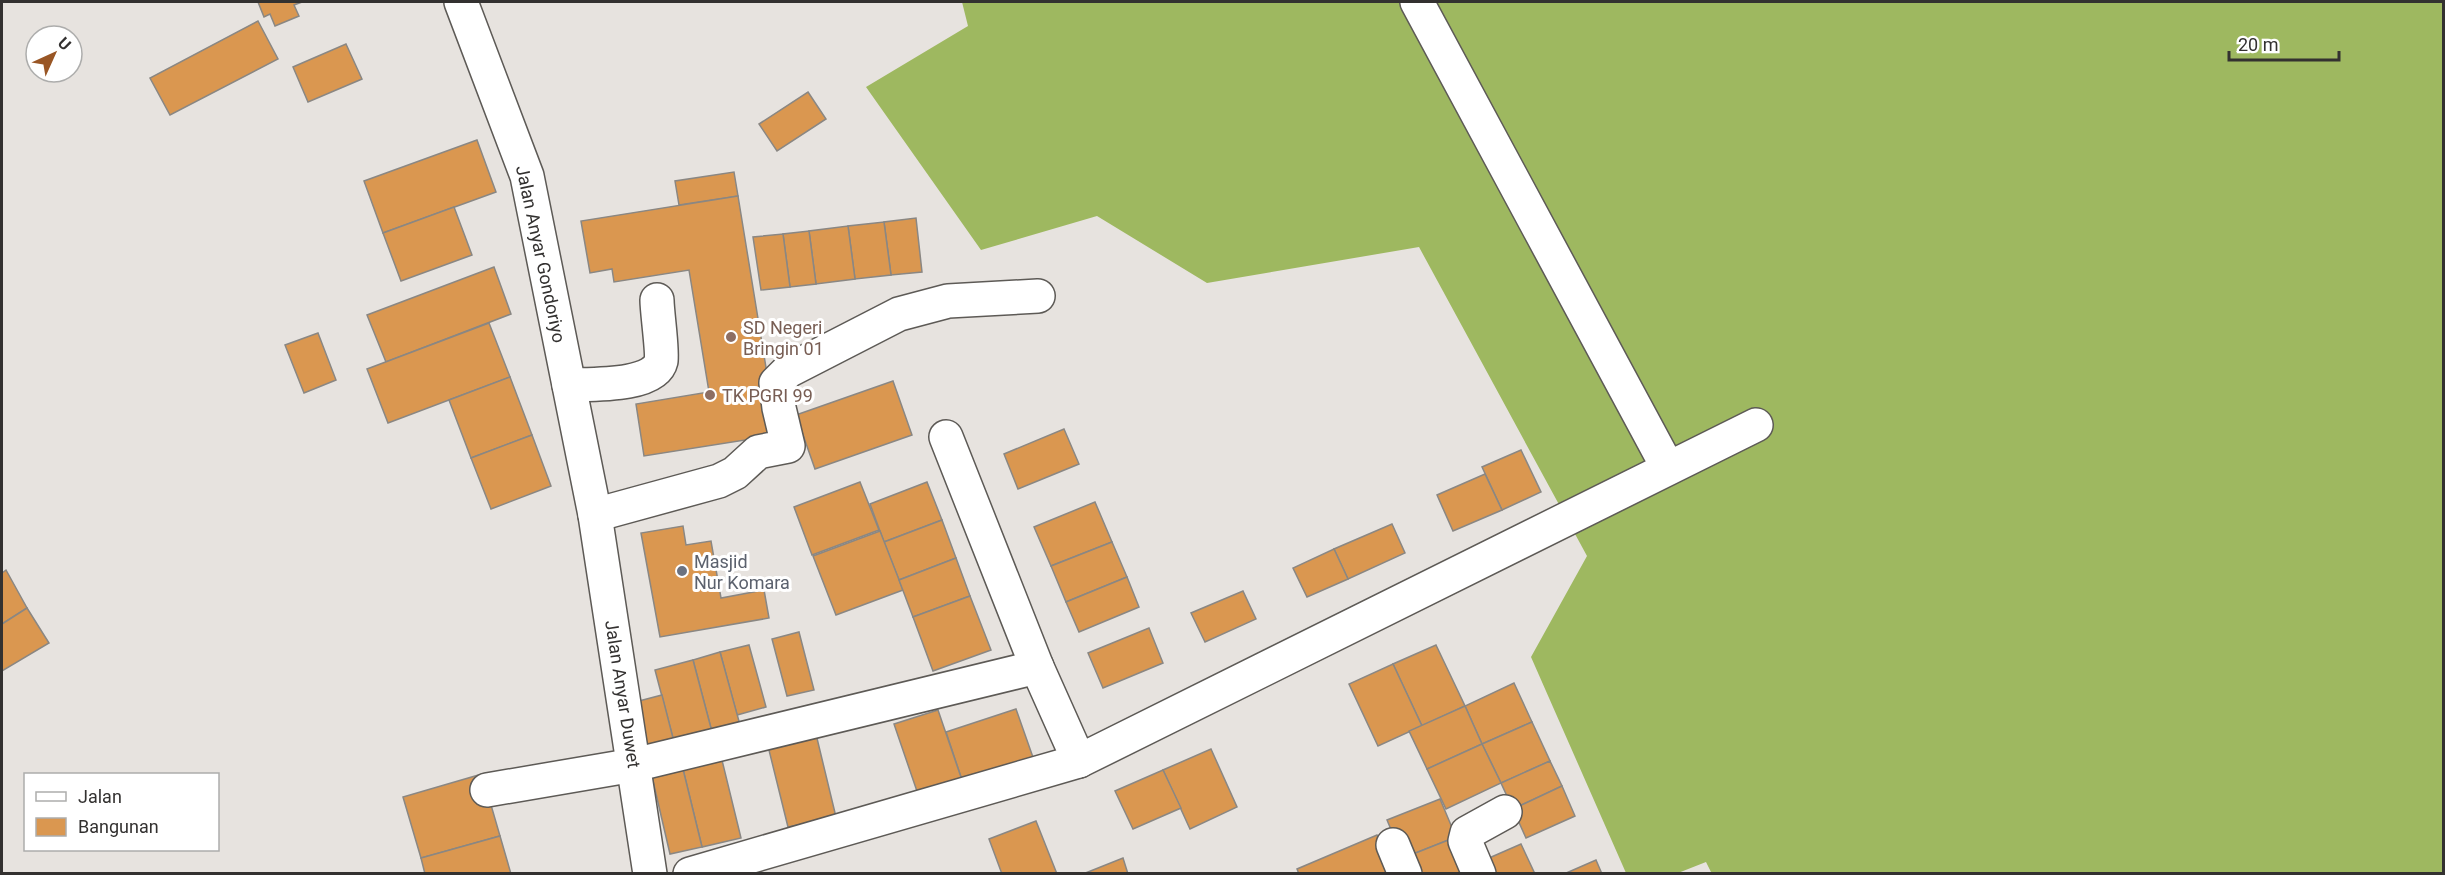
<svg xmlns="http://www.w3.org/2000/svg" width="2445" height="875" font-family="Roboto,sans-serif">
<rect width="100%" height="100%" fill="#e7e3df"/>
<polygon fill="#9eb860" points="962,2 2443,2 2443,873 1712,874 1706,862 1678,873 1626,873 1531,657 1587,556 1419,247 1207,283 1097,216 981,250 866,87 968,26"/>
<g fill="#da9750" stroke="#8a8783" stroke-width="1.5">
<polygon points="258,2 302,2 294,5 299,16 275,26 270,14 264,17"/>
<polygon points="258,21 278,59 170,115 150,78"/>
<polygon points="346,44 362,79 308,102 293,67"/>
<polygon points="808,92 826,119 777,151 759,124"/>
<polygon points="477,140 496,192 383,233 364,181"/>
<polygon points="734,172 738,196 679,205 675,181"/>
<polygon points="738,196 777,435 644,456 636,404 709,392 689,270 614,282 612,269 590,273 581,221"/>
<polygon points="454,207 472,255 401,281 383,233"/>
<polygon points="916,218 922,272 891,275 884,222"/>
<polygon points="884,222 891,275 855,279 848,226"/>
<polygon points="848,226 855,279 816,284 809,231"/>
<polygon points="809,231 816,284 790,287 783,234"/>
<polygon points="783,234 790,287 761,290 753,237"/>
<polygon points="494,267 511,314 386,362 367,315"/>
<polygon points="489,323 510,377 388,423 367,369"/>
<polygon points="318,333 336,380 304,393 285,345"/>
<polygon points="510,377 532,435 471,458 449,400"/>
<polygon points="893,381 912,435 815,469 796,415"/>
<polygon points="1064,429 1079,464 1018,489 1004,454"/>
<polygon points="532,435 551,486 491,509 471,458"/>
<polygon points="1521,450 1541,492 1502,510 1482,467"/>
<polygon points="1485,474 1502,510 1453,531 1437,495"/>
<polygon points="860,482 879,530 812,555 794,507"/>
<polygon points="927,482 942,520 884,542 870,504"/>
<polygon points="1095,502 1112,542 1051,566 1034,527"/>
<polygon points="942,520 956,558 899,580 884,542"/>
<polygon points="1392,524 1405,553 1348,579 1334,549"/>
<polygon points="683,526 686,545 711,541 721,598 764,590 769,618 660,637 641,533"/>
<polygon points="880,531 903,590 836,615 813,556"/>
<polygon points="1112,542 1127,577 1066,602 1051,566"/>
<polygon points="1334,549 1348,579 1307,597 1293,568"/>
<polygon points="956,558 970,596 913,617 899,580"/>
<polygon points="6,570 27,608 2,624 2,573"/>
<polygon points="1127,577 1139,607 1079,632 1066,602"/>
<polygon points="1243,591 1256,619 1205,642 1191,613"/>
<polygon points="970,596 991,650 933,671 913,617"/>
<polygon points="27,608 49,643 2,671 2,624"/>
<polygon points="1149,628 1163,663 1103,688 1088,653"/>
<polygon points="799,632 814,690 787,696 772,639"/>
<polygon points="749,645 766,707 737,715 720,652"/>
<polygon points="1436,645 1465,706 1422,726 1393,664"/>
<polygon points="720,652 740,725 712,732 693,660"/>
<polygon points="693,660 712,732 674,742 655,670"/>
<polygon points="1393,664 1422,726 1378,746 1349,684"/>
<polygon points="1514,683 1532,722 1482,744 1465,706"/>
<polygon points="662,695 674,742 648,749 635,702"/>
<polygon points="1465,706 1482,744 1427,769 1409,731"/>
<polygon points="1016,709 1035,763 964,786 946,732"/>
<polygon points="938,710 964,786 920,800 894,724"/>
<polygon points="1532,722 1550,761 1501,783 1482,744"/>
<polygon points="815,730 836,817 788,827 767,742"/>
<polygon points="1482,744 1501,783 1446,809 1427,769"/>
<polygon points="1211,749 1237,807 1190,829 1163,770"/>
<polygon points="720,752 741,838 702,847 681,761"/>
<polygon points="681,761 702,847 670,854 650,768"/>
<polygon points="1550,761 1562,786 1513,809 1501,783"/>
<polygon points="1163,770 1181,808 1133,829 1115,791"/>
<polygon points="482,774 500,836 421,858 403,797"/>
<polygon points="1562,786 1575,816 1526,838 1513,809"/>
<polygon points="1440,799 1456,837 1403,858 1387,820"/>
<polygon points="1036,821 1057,874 1002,874 989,839"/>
<polygon points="1377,835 1394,874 1299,874 1297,869"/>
<polygon points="500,836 511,874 425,874 421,858"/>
<polygon points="1456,837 1471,874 1409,874 1403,858"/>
<polygon points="1521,844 1535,874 1485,874 1480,862"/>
<polygon points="1123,858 1128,874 1083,874"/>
<polygon points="1596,860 1602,874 1564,874"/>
</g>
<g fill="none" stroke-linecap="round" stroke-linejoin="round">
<g stroke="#5d5a56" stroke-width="36">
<g id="minor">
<polyline points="461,2 527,176 595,515 650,874"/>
<polyline points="1417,2 1668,468"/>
<path d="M569,385C590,384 655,387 661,361C663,352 657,312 657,300"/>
<polyline points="946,437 1037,667"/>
<polyline points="595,515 719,481 735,473 758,452 788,446 779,408 776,383 788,371 899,314 948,301 1038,296"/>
<polyline points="487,790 634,765 1037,667 1079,761 1756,425"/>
<polyline points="1393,845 1405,874"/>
<polyline points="690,874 1079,761"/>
<polyline points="1479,874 1465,841 1467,833 1505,812"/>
</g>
</g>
<use href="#minor" stroke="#fff" stroke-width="33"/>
</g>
<g fill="#8d6e63" stroke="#fff" stroke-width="2">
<circle cx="731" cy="337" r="6"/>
<circle cx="710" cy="395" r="6"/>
</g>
<circle fill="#6b7280" stroke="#fff" stroke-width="2" cx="682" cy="571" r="6"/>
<g text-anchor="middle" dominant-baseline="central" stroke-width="6" stroke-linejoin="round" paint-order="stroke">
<g font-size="18" fill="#333130" stroke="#fff">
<text transform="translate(541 254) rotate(78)">Jalan Anyar Gondoriyo</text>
<text transform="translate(623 694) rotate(81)">Jalan Anyar Duwet</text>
</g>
<g font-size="18" fill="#785e54" stroke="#fff" text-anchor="start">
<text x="743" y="327">SD Negeri<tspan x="743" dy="21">Bringin 01</tspan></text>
<text x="722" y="395">TK PGRI 99</text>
</g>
<g font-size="18" fill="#5b616d" stroke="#fff" text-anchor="start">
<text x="694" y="561">Masjid<tspan x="694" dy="21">Nur Komara</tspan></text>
</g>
</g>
<rect width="2445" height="875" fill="none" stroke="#333130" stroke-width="6"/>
<rect x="24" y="773" width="195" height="78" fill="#ffffff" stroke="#adadac" stroke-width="1.5"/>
<rect x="36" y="792" width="30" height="9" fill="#ffffff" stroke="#adadac" stroke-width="1.5"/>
<text x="78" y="803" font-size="18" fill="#333130">Jalan</text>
<rect x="36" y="818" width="30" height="18" fill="#da9750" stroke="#adadac" stroke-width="1.5"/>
<text x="78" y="833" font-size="18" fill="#333130">Bangunan</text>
<g transform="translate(54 54) rotate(45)"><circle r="28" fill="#ffffff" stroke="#adadac" stroke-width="1.5"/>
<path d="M0-4.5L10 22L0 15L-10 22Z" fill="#995625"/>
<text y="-9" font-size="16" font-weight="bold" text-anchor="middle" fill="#333130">U</text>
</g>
<path d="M2229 51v9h110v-9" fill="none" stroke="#333130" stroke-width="3"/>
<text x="2238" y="51" font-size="18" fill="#333130" stroke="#ffffff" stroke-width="4.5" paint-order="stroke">20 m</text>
</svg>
